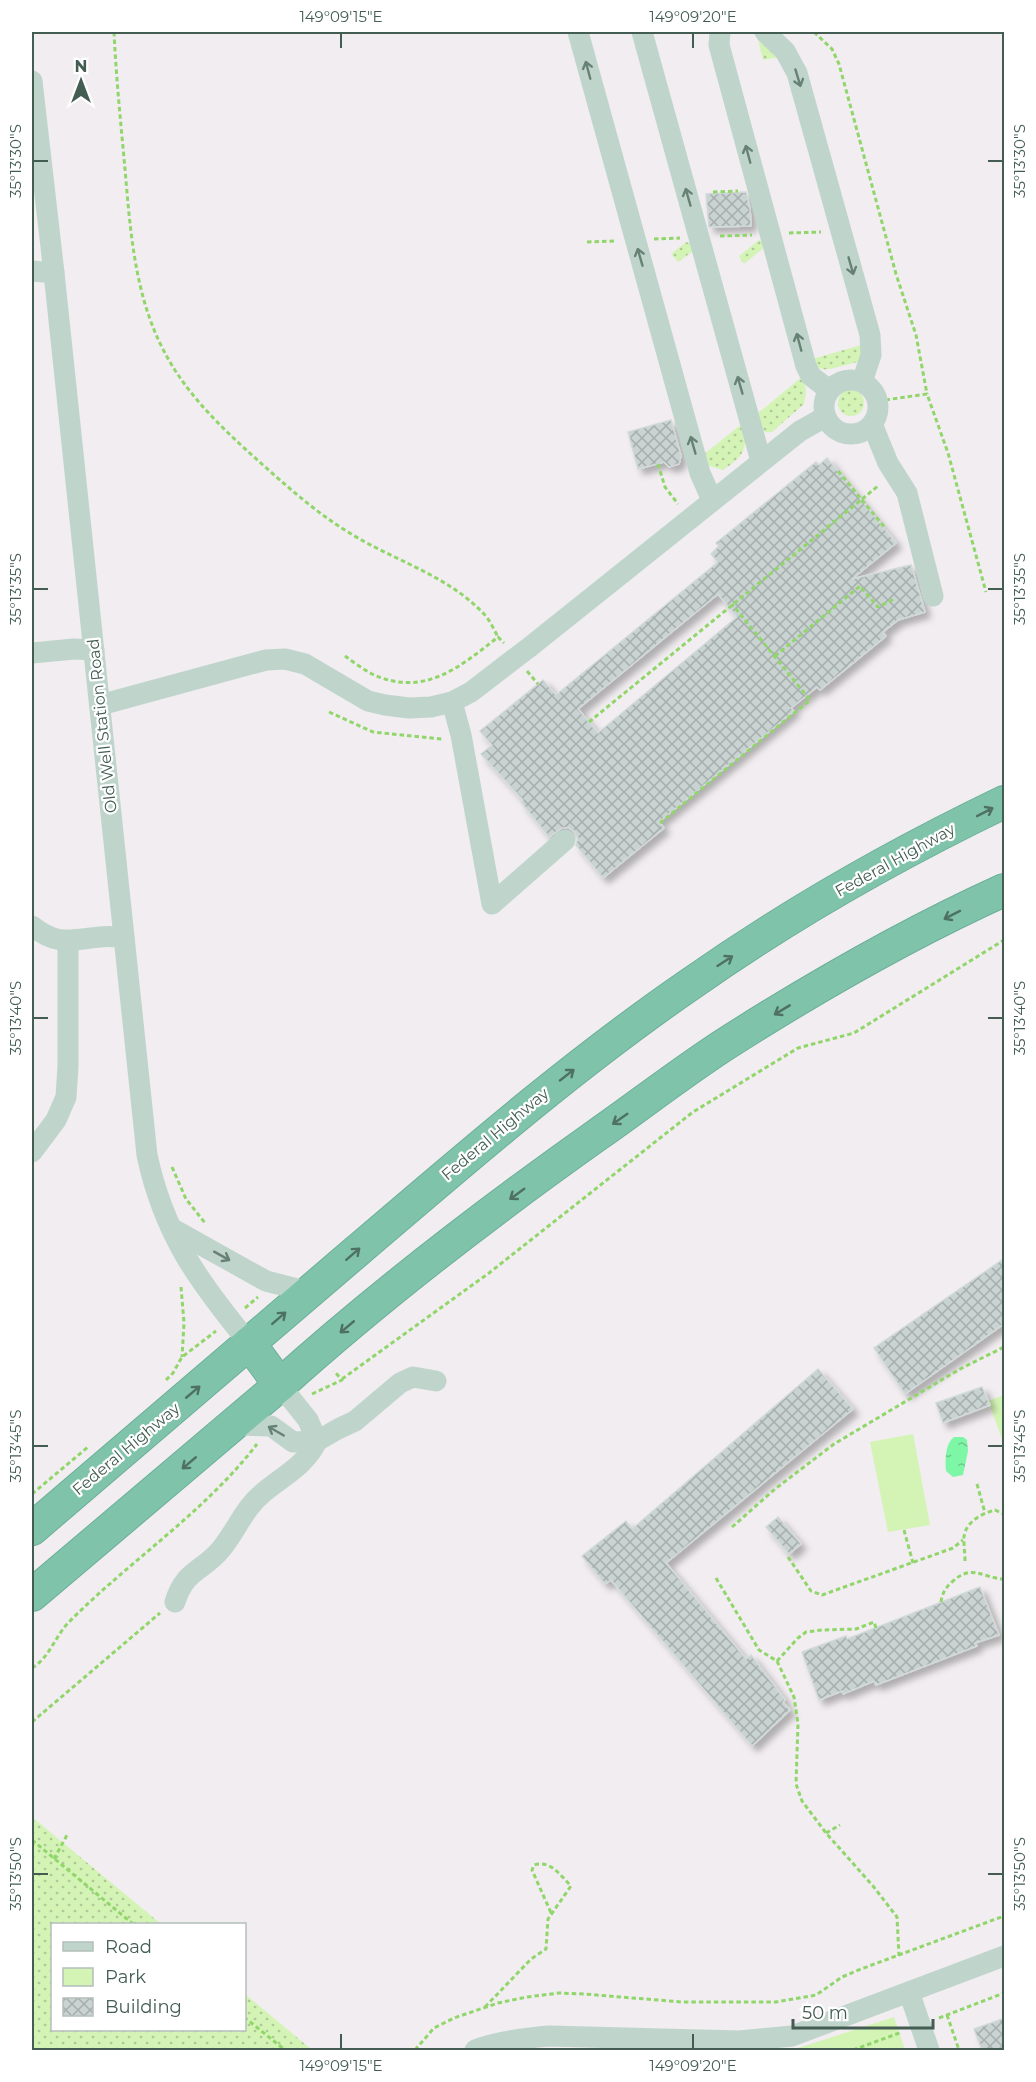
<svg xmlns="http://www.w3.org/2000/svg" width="1036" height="2082" font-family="Montserrat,sans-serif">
<defs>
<pattern id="grass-dots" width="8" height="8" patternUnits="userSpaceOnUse" patternTransform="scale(1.5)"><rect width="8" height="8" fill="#d4f4b6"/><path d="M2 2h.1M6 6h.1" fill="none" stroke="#aec997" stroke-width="1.8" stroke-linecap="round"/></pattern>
<pattern id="water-ripples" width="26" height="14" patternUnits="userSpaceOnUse" patternTransform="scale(1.5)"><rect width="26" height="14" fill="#7df6a6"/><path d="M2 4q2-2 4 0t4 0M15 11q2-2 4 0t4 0" fill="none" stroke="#68ca8a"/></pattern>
<pattern id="building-cross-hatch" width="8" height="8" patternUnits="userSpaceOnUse" patternTransform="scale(1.5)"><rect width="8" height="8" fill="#c9d3d2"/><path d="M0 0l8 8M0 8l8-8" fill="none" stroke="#a5aead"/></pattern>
<filter id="shadow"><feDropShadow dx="5.5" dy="5.5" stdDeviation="3" flood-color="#0004"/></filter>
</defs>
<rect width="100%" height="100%" fill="#f1edf0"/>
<g fill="url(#grass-dots)">
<polygon points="757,35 785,56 763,60"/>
<polygon points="759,240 765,243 766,246 744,264 739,256"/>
<polygon points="686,242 694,245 696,249 678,262 671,254"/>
<path d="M865,344L862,360C855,363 849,364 842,366C829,369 819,374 812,359Z"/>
<path d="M803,376L806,391L804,404L772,432C760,434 759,424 756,415Z"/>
<circle cx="851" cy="403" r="13"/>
<path d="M743,423C748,449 745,455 723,470L709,466L703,455Z"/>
<polygon points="32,1817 161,1924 52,1924 52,2030 244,2030 245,1994 312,2050 37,2050 32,2046"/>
</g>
<g fill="#d4f4b6">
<polygon points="1004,1395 1004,1444 988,1401"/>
<polygon points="913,1434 930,1525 888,1532 870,1442"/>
<polygon points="894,2017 905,2050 792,2050"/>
</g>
<path fill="url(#water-ripples)" d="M954,1437H963L967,1440L968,1451L963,1475L953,1477L946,1471C945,1460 945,1444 954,1437Z"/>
<g fill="url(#building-cross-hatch)" stroke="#d1dad9" stroke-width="1.5" fill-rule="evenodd" filter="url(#shadow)">
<polygon points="746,192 750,208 751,226 709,227 706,194"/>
<polygon points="671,420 681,456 679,464 669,467 664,462 638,469 628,432"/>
<path d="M827,458L896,543L852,579L911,565L925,612L898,620L883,632L886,636L820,690L817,687L791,708L794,711L659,822L664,828L603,878L576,845L578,838L574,831L569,828H562L549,837L521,802L523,800L481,754L492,745L480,731L543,680L556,695L718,562L711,554L719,546L716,543L816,462L819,465ZM718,594L737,617L598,733L578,709Z"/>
<polygon points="1005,1258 1005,1323 905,1394 874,1348"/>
<polygon points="818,1369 853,1409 666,1563 746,1659 751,1655 785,1700 783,1702 790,1710 752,1746 611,1580 605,1584 582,1556 626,1521 632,1529"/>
<polygon points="982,1387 990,1405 943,1423 936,1403"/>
<polygon points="778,1517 801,1544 789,1554 766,1527"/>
<polygon points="980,1587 999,1635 975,1643 977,1646 876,1685 874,1681 843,1694 842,1691 819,1700 802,1652 846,1636 847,1639"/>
<polygon points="1005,2018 1005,2050 982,2050 974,2029"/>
</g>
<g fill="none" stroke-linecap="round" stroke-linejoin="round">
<g stroke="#6aaf97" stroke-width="34">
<g id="highway">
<polyline points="249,1343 280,1385"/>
<path d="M32,1529C141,1437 249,1344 357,1251C466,1158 574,1064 692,983C790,914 896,854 1004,802"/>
<path d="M32,1595L280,1385C380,1295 487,1213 597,1135C640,1105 682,1072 727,1043C815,987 909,933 1004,890"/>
</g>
</g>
<g stroke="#91d66a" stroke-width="3" stroke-dasharray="4.5 3" stroke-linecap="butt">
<path d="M114,32C116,74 120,116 124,158C130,224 133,294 165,353C188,397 226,432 263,465C290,489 317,513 348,532C394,561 446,574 484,614C490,620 494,630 498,637"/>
<polyline points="814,32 832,49 839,64 896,274 916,335 927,394"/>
<polyline points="713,192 738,191"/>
<polyline points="789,233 821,232"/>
<polyline points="720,236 752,235"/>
<polyline points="654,239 680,238"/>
<polyline points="587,242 617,241"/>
<polyline points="878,401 927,394 948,453 986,592"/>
<polyline points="658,464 665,487 678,504"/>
<polyline points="838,471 886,529"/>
<path d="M345,656C353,662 363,669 372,674C424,698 460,667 498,637L504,643"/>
<polyline points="775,656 860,586 878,607 894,599"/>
<polyline points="527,671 538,684"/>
<polyline points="329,712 373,732 442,739"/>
<polyline points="589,722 878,486"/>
<polyline points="660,823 810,700 732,604"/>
<polyline points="172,1167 186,1199 205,1223"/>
<polyline points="181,1287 184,1323 182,1357"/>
<polyline points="245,1308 258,1297"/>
<polyline points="342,1379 489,1273 693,1112 798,1048 854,1033 1004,940"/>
<polyline points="166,1380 173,1373 182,1357 216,1331"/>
<polyline points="312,1394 342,1380 334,1371"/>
<polyline points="977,1484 985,1513"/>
<polyline points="32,1494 88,1447"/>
<polyline points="732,1527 775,1489 834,1444 960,1369 1004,1347"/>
<polyline points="904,1530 913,1563"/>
<polyline points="788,1557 811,1591 822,1595 953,1548 963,1540"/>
<path d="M965,1561C965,1554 964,1548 964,1542C962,1524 980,1514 995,1510L1004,1514"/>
<polyline points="716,1578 759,1650 777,1661 794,1697 798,1724 796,1784 802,1801 826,1833 873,1886 897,1917 899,1956"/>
<path d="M941,1602C942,1594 945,1588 952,1582C972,1563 982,1578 1004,1579"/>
<polyline points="777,1661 798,1638 806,1632 822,1630 856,1629 874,1622 876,1628"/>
<path d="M32,1668C49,1658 55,1637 68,1623C129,1561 204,1513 257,1444"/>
<polyline points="32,1722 160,1613"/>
<polyline points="826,1833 840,1825"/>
<polyline points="32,1840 133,1924"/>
<polyline points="54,1859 67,1835"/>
<path d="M485,2007L531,1959L546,1949L548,1919L571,1886C560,1875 551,1860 534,1865L532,1870L552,1915"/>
<polyline points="947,2015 959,2050"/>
<polyline points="244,2017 285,2050"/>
<polyline points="939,2018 1004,1993"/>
<polyline points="415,2050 434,2028 454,2018 498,2003 527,1997 559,1993 584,1994 682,2002 776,2002 816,1995 842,1977 861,1969 1004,1916"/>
<polyline points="853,2050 902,2032"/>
</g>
<g stroke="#bfd5cc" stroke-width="21">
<polyline points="578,32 700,473 712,500"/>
<polyline points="642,32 761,461"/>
<polyline points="720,32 719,45 806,366 811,376 829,390"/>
<polyline points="765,32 785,51 797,73 870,335 871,355 862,382"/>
<path d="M32,81L54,273L147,1155C164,1235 199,1282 249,1343"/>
<polyline points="32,271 54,273"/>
<circle cx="851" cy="407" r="27"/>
<polyline points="872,424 888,463 907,493 933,596"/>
<polyline points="32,653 74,649 94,650"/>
<polyline points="452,702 461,735 492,904 565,840"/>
<polyline points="100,705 266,660 285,659 305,664 368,701 385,705 409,708 431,707 452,702 471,692 531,646 800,431 825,417"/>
<path d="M32,926C57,946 70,940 100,937C108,936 116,937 124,937"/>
<polyline points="32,1152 56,1120 66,1097 68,1066 68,941"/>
<polyline points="171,1228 266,1281 309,1292"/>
<polyline points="234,1425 271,1426 293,1442 317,1441 338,1429 355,1421 400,1383 413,1377 436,1381"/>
<path d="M175,1602C185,1569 203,1572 222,1548C237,1529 245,1507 264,1492C283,1476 306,1465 317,1441L308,1420L280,1385"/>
<polyline points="909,1992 929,2050"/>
<path d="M475,2050C499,2041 524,2038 549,2036L739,2041L792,2036L1004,1956"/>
</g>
<use href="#highway" stroke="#7fc3ab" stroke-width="32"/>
</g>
<defs><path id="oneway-shaft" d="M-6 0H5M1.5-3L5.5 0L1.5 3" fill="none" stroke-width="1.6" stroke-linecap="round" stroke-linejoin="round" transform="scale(1.5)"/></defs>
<g stroke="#688177">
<use href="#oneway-shaft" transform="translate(588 70) rotate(-105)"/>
<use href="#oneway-shaft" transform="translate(798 78) rotate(73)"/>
<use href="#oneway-shaft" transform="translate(748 154) rotate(-105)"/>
<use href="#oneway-shaft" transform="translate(688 197) rotate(-106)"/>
<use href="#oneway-shaft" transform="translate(640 257) rotate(-106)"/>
<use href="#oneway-shaft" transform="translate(851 266) rotate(74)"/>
<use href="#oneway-shaft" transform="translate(799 342) rotate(-105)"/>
<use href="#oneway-shaft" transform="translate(740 385) rotate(-106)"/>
<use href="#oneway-shaft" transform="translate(693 445) rotate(-106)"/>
<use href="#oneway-shaft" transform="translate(222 1256) rotate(29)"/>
<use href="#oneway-shaft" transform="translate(276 1431) rotate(-150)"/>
</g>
<g stroke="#4f7165">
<use href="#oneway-shaft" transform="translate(985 812) rotate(-27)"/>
<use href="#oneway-shaft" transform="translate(952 915) rotate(153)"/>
<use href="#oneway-shaft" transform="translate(725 961) rotate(-33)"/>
<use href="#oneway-shaft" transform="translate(782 1010) rotate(149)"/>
<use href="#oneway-shaft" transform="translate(567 1075) rotate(-38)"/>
<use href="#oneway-shaft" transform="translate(620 1119) rotate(145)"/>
<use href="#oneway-shaft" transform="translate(517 1194) rotate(144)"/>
<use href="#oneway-shaft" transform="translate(353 1254) rotate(-41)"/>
<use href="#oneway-shaft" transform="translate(279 1318) rotate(-41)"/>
<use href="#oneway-shaft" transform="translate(347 1327) rotate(140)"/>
<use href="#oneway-shaft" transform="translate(193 1392) rotate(-40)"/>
<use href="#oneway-shaft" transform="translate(189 1463) rotate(140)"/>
</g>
<path fill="none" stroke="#435d53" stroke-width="2" d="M341,33V48M693,33V48M33,161H48M988,161H1003M33,589H48M988,589H1003M33,1018H48M988,1018H1003M33,1446H48M988,1446H1003M33,1874H48M988,1874H1003M341,2034V2049M693,2034V2049"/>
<g text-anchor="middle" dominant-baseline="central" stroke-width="4.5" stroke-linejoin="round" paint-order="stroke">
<g font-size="16" fill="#435d53" stroke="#fff">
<text transform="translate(102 726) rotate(-96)">Old Well Station Road</text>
<text transform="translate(895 860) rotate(-29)">Federal Highway</text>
<text transform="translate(495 1134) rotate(-40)">Federal Highway</text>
<text transform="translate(126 1449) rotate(-40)">Federal Highway</text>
</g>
</g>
<rect width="1036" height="2082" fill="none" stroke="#ffffff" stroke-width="66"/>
<rect x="51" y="1923" width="195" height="108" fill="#ffffff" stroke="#b4beba" stroke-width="1.5"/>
<rect x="63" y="1942" width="30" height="9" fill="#bfd5cc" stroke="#b4beba" stroke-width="1.5"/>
<text x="105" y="1953" font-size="18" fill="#435d53">Road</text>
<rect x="63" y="1968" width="30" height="18" fill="#d4f4b6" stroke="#b4beba" stroke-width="1.5"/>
<text x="105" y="1983" font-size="18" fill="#435d53">Park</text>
<rect x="63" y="1998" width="30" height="18" fill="url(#building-cross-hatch)" stroke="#b4beba" stroke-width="1.5"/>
<text x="105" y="2013" font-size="18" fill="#435d53">Building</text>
<g transform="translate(81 81)" stroke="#ffffff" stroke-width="4.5" paint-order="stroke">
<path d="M0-4.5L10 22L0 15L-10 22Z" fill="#435d53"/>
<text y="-9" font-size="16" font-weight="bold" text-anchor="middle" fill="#435d53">N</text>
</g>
<path d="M793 2019v9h140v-9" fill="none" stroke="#435d53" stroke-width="3"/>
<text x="802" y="2019" font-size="18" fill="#435d53" stroke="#ffffff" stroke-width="4.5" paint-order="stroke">50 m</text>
<rect x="33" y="33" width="970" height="2016" fill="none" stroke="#435d53" stroke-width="2"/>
<g font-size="15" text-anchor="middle" fill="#435d53">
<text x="341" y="22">149°09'15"E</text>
<text x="693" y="22">149°09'20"E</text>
<text transform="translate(16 161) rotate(-90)" y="5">35°13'30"S</text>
<text transform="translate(1020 161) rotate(-90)" y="5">35°13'30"S</text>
<text transform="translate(16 589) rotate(-90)" y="5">35°13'35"S</text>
<text transform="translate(1020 589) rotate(-90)" y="5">35°13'35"S</text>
<text transform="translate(16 1018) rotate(-90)" y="5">35°13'40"S</text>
<text transform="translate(1020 1018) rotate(-90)" y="5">35°13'40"S</text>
<text transform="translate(16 1446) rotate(-90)" y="5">35°13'45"S</text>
<text transform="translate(1020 1446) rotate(-90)" y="5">35°13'45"S</text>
<text transform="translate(16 1874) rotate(-90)" y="5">35°13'50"S</text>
<text transform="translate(1020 1874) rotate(-90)" y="5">35°13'50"S</text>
<text x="341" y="2071">149°09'15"E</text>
<text x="693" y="2071">149°09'20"E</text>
</g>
</svg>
